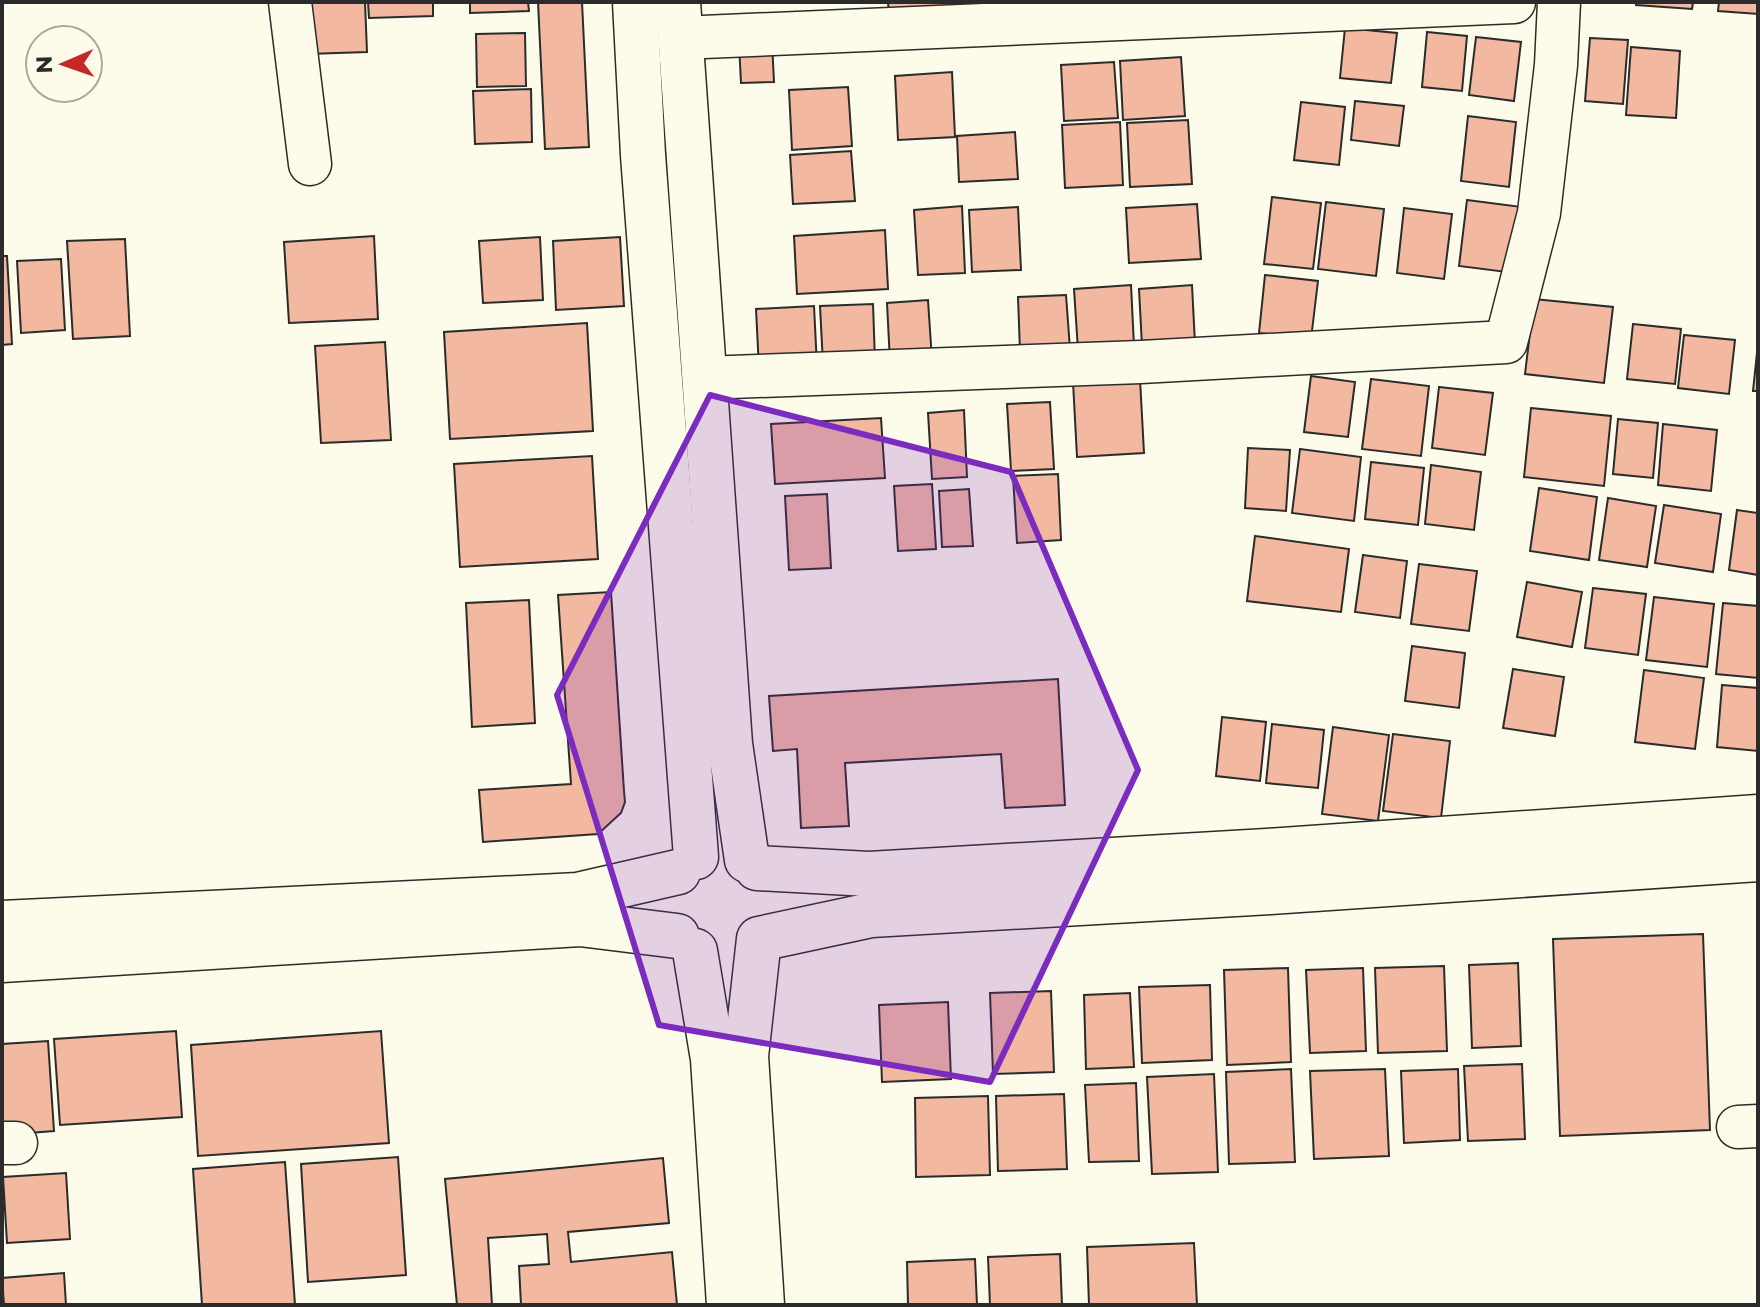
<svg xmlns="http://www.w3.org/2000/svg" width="1760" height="1307" font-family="Montserrat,sans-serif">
<rect width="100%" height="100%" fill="#fdfbea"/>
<g fill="#f2b8a0" stroke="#2b2b2b" stroke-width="2">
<polygon points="306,2 365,2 367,52 308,54"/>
<polygon points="368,2 433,2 433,16 369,18"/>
<polygon points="470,2 528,2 529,11 470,13"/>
<polygon points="538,2 582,2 589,147 545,149"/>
<polygon points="888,2 949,2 950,24 890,27"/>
<polygon points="1636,2 1693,2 1692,9 1636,5"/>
<polygon points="1719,2 1758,2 1758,14 1718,11"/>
<polygon points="1345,28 1397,33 1391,83 1340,78"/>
<polygon points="1427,32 1467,36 1462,91 1422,87"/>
<polygon points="525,33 526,86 477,87 476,34"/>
<polygon points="1476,37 1521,42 1514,101 1469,95"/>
<polygon points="1590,38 1628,40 1623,104 1585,101"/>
<polygon points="772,42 774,82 741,83 739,44"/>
<polygon points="1631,47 1680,51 1676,118 1626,115"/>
<polygon points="1181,57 1185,116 1123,120 1120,61"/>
<polygon points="1114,62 1118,118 1064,121 1061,65"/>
<polygon points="952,72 955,137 898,140 895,76"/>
<polygon points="848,87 852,146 792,150 789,90"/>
<polygon points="531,89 532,142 475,144 473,91"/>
<polygon points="1355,101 1404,106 1399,146 1351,140"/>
<polygon points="1301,102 1345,107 1339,165 1294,160"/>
<polygon points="1468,116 1516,122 1509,187 1461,181"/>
<polygon points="1188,120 1192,184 1130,187 1127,123"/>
<polygon points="1120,122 1123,185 1065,188 1062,125"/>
<polygon points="1015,132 1018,179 959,182 957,136"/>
<polygon points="851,151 855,201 793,204 790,155"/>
<polygon points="1272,197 1321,203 1313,269 1264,264"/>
<polygon points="1467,200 1522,207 1514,273 1459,266"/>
<polygon points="1326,202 1384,209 1376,276 1318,269"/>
<polygon points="1197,204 1201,259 1129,263 1126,208"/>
<polygon points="962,206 965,273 918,275 914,210"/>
<polygon points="1018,207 1021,270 972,272 969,210"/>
<polygon points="1404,208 1452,214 1444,279 1397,273"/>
<polygon points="885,230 888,289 797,294 794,236"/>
<polygon points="374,236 378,319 289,323 284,242"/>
<polygon points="540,237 543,300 483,303 479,241"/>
<polygon points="620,237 624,306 556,310 553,241"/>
<polygon points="125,239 130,336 73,339 67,241"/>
<polygon points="2,256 7,256 12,344 2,345"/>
<polygon points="61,259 65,330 21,333 17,261"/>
<polygon points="1265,275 1318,281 1311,339 1259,333"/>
<polygon points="1131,285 1134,346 1078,350 1074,289"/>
<polygon points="1192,285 1195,344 1142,346 1139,289"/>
<polygon points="1066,295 1070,349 1020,351 1018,297"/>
<polygon points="1534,299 1613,307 1604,383 1525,374"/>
<polygon points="928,300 932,360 890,362 887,303"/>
<polygon points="873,304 875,361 823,364 820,306"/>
<polygon points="814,306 817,366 759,369 756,309"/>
<polygon points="587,323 593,431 450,439 444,332"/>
<polygon points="1633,324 1681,329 1675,384 1627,379"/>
<polygon points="1684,335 1735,340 1729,394 1678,388"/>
<polygon points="385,342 391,440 321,443 315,346"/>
<polygon points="1758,343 1758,391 1753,391"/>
<polygon points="1311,376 1355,382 1348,437 1304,432"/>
<polygon points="1140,379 1144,453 1077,457 1073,382"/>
<polygon points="1371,379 1429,386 1421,456 1362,449"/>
<polygon points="1439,387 1493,393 1485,455 1432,448"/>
<polygon points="1050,402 1054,469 1011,471 1007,404"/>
<polygon points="1531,408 1611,416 1604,486 1524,477"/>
<polygon points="964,410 967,477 932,479 928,413"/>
<polygon points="881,418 885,478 775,484 771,424"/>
<polygon points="1618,419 1658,423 1653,478 1613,474"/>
<polygon points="1663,424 1717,430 1711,491 1658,485"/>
<polygon points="1248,448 1290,450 1286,511 1245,508"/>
<polygon points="1300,449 1361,457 1354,521 1292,513"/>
<polygon points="592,456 598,559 460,567 454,464"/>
<polygon points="1371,462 1424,468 1418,525 1365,519"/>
<polygon points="1431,465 1481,472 1474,530 1425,524"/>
<polygon points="1058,474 1061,540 1017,543 1013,476"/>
<polygon points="932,484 936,549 898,551 894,486"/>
<polygon points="1539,488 1597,497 1589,560 1530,551"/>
<polygon points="969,489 973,546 942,547 939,491"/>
<polygon points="827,494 831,568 789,570 785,496"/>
<polygon points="1608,498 1656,506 1647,567 1599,560"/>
<polygon points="1664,505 1721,514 1713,572 1655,563"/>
<polygon points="1737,510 1758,513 1758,575 1729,570"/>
<polygon points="1255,536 1349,549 1341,612 1247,601"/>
<polygon points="1363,555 1407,561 1400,618 1355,612"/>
<polygon points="1419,564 1477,571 1469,631 1411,624"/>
<polygon points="1527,582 1582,592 1572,647 1517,637"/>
<polygon points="1593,588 1646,594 1638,655 1585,648"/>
<polygon points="611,592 624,791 625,802 621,813 598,834 483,842 479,790 571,784 558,595"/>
<polygon points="1654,597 1714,604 1707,667 1646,660"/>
<polygon points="529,600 535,723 472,727 466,603"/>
<polygon points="1723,603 1758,606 1758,678 1716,674"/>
<polygon points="1412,646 1465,653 1459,708 1405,701"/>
<polygon points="1513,669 1564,677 1555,736 1503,728"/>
<polygon points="1644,670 1704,678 1695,749 1635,742"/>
<polygon points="1058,679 1065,805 1005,808 1001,754 845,763 849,826 801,828 797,749 773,751 769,696"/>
<polygon points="1722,685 1758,688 1758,751 1717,747"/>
<polygon points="1222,717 1266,722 1260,781 1216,776"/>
<polygon points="1272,724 1324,730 1318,788 1266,783"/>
<polygon points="1333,727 1389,735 1378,821 1322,814"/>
<polygon points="1393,734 1450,741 1441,818 1383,811"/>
<polygon points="1703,934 1710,1130 1560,1136 1553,939"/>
<polygon points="1518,963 1521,1046 1472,1048 1469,965"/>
<polygon points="1444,966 1447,1051 1378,1053 1375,968"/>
<polygon points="1288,968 1291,1062 1227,1065 1224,970"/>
<polygon points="1363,968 1366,1051 1310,1053 1306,970"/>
<polygon points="1210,985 1212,1060 1142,1063 1139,987"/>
<polygon points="1051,991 1054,1072 993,1074 990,993"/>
<polygon points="1130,993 1134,1067 1086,1069 1084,995"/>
<polygon points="948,1002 951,1079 882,1082 879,1005"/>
<polygon points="176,1031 182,1117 60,1125 54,1039"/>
<polygon points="381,1031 389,1143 198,1156 191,1045"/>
<polygon points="48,1041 54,1131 2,1135 2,1044"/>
<polygon points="1522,1064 1525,1139 1468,1141 1464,1066"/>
<polygon points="1291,1069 1295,1162 1229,1164 1226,1072"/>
<polygon points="1385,1069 1389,1156 1314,1159 1310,1071"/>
<polygon points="1458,1069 1460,1140 1404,1143 1401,1071"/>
<polygon points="1214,1074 1218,1172 1152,1174 1147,1077"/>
<polygon points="1136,1083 1139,1161 1089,1162 1085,1085"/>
<polygon points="1064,1094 1067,1169 998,1171 996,1096"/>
<polygon points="988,1096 990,1175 916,1177 915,1098"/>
<polygon points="398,1157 406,1275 308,1282 301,1164"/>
<polygon points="663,1158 669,1223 568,1232 571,1262 672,1252 677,1305 521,1305 519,1266 549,1264 547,1234 488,1238 492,1305 457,1305 445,1179"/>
<polygon points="285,1162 295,1305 202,1305 193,1169"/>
<polygon points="66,1173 70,1239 7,1243 3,1177"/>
<polygon points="1194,1243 1197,1305 1089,1305 1087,1247"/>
<polygon points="1060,1254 1062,1305 990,1305 988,1257"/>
<polygon points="975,1259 977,1305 908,1305 907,1262"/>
<polygon points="64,1273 66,1305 4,1305 2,1278"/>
</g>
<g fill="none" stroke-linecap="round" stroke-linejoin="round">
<g stroke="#2b2b2b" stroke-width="45">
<g id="street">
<polyline points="290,2 310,164"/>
<polyline points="680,38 1514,2"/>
<polyline points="704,378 1141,362 1506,342 1539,213 1556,65 1559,2"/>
<polyline points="1738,1127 1758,1126"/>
<polyline points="2,1143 16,1143"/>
</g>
</g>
<g stroke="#2b2b2b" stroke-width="47">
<g id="secondary">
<polyline points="635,2 643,155 696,857"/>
<polyline points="678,2 730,744 747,860"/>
<polyline points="757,868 869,874 1267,851 1758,817"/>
<polyline points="2,923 578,895 678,872"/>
<polyline points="695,951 713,1059 729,1305"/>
<polyline points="2,960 580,924 677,936"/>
<polyline points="762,1305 746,1056 759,939 871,915 1270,892 1758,859"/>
</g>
</g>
<use href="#street" stroke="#fdfbea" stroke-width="42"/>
<use href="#secondary" stroke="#fdfbea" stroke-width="44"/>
</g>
<path fill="#7b2cbf" fill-opacity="0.2" stroke="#7b2cbf" stroke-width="6" stroke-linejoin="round" d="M710,395L1011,472L1138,770L990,1082L659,1025L557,695Z"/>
<rect width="1760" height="1307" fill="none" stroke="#2b2b2b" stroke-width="8"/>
<g transform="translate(64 64) rotate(268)"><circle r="38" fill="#fdfbea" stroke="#a9a89e" stroke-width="2"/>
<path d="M0-6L14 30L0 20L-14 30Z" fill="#c62828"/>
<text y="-12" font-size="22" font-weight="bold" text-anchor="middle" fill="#2b2b2b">N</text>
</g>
</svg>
